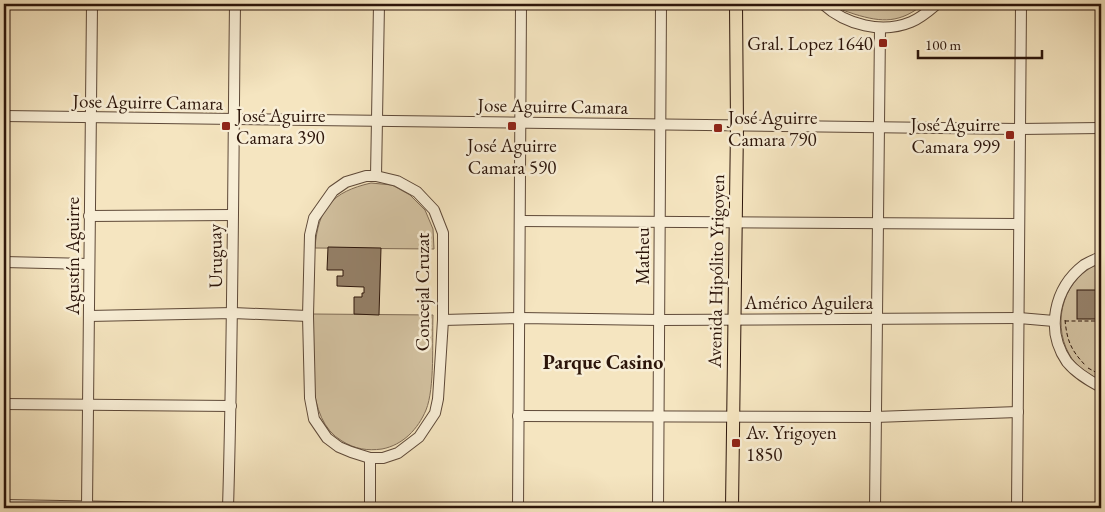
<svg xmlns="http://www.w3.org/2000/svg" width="1105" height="512" font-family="'EB Garamond',serif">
<rect width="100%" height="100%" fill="#f5e5c0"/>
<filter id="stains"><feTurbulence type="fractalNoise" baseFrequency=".004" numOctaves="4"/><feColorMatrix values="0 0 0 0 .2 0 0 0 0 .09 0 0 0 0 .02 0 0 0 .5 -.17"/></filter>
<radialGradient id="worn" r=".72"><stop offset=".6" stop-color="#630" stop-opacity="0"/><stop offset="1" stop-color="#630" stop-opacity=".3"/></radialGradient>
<g fill="#d3c2a1" stroke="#806c56">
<path d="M833,4H924C900,23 883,23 854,14C846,11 839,10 833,4Z"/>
<path d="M371,183L392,185L410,195L425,210L433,229L434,249L315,248C318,208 332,192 371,183Z"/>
<path d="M1101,263V381C1089,374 1076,367 1069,354C1051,321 1064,276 1101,263Z"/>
<path d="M313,314L433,315C432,340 435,388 426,410C418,429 403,445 382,449C367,451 355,449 342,441C304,419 313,353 313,314Z"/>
</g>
<g fill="#958169" stroke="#2c150a">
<polygon points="328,247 381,248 379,315 354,314 354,297 362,297 362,293 364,293 364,287 337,286 337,276 343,276 343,270 327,270"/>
<rect x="1077" y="290" width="24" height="29"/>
</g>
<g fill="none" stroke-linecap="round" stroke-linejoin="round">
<g stroke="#5e4938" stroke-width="12">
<g id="minor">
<path d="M823,4C846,25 882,34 911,22C921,18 930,10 937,4"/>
<polyline points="4,116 1020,129 1101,128"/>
<polygon points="366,176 376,176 397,181 417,192 434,210 443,233 443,320 438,399 435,413 419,437 398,453 383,458 370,458 351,452 339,447 327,438 314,419 310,398 308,316 310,235 314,218 333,191 346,182"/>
<polyline points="376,176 379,4"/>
<polyline points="89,216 232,215"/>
<polyline points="520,221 1019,224"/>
<path d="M1101,257C1096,259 1089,262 1084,265C1054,288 1045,330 1067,362C1076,373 1088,380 1101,387"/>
<polyline points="4,262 89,264"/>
<polyline points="89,316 233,313 308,316"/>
<polyline points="443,320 520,318 660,320 1019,318 1054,321"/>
<polyline points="4,404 231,406"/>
<polyline points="518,416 875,417 1018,412"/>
<polyline points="4,505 174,508"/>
<polyline points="87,508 92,4"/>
<path d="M228,508C233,340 233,172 235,4"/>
<polyline points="370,508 370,458"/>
<polyline points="518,508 521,4"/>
<polyline points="658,508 661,4"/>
<polyline points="875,508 880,28"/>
<polyline points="1017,508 1021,4"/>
</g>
</g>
<g stroke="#2c150a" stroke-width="14">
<polyline id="major" points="732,508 737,126 736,4"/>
</g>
<g stroke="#2c150a" stroke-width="1" stroke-dasharray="4 2.5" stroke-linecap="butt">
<path d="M1065,320C1067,341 1071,350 1085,365"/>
<polyline points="1065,321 1101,321"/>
<polyline points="1088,368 1101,375"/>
</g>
<use href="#minor" stroke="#f8eed6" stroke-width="10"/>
<use href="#major" stroke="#f5e5c0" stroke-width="12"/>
</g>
<g fill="#8f2418" stroke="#f8eed6" stroke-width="2">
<rect x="878" y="38" width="10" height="10" rx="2.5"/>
<rect x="221" y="121" width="10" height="10" rx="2.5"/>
<rect x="507" y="121" width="10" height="10" rx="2.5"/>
<rect x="713" y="123" width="10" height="10" rx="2.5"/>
<rect x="1005" y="130" width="10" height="10" rx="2.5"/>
<rect x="731" y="438" width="10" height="10" rx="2.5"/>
</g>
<g text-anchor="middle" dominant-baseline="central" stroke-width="5" stroke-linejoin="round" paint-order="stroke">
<g font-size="19" fill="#2c150a" stroke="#f8eed6" text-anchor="start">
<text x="873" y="43" text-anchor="end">Gral. Lopez 1640</text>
<text x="236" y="115">José Aguirre<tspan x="236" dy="22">Camara 390</tspan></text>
<text x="728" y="117">José Aguirre<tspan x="728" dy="22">Camara 790</tspan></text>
<text x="1000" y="124" text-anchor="end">José Aguirre<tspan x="1000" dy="22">Camara 999</tspan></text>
<text x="512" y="145" text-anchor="middle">José Aguirre<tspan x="512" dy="22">Camara 590</tspan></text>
<text x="746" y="432">Av. Yrigoyen<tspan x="746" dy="22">1850</tspan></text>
</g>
<g font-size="19" fill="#2c150a" stroke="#f8eed6">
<text transform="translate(148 102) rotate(1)">Jose Aguirre Camara</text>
<text transform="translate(553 106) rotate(1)">Jose Aguirre Camara</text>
<text transform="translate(72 256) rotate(-90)">Agustín Aguirre</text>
<text transform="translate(215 256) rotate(-91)">Uruguay</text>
<text transform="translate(642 256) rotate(-90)">Matheu</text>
<text transform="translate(716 271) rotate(-89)">Avenida Hipólito Yrigoyen</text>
<text transform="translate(422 292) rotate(-90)">Concejal Cruzat</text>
<text x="809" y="302">Américo Aguilera</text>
</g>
<g font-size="20" font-weight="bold" fill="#2c150a" stroke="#f8eed6">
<text x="603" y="362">Parque Casino</text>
</g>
</g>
<rect width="1105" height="512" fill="none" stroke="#f5e5c0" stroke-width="20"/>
<rect x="5" y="5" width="1095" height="502" fill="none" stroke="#2c150a" stroke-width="2.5"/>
<rect x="10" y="10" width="1085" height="492" fill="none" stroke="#2c150a"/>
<path d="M918 50v8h124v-8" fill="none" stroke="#2c150a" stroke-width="2.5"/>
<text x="925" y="50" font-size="15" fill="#2c150a" stroke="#f8eed6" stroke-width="4" paint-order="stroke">100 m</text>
<rect width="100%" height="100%" filter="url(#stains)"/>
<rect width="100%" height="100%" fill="url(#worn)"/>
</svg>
